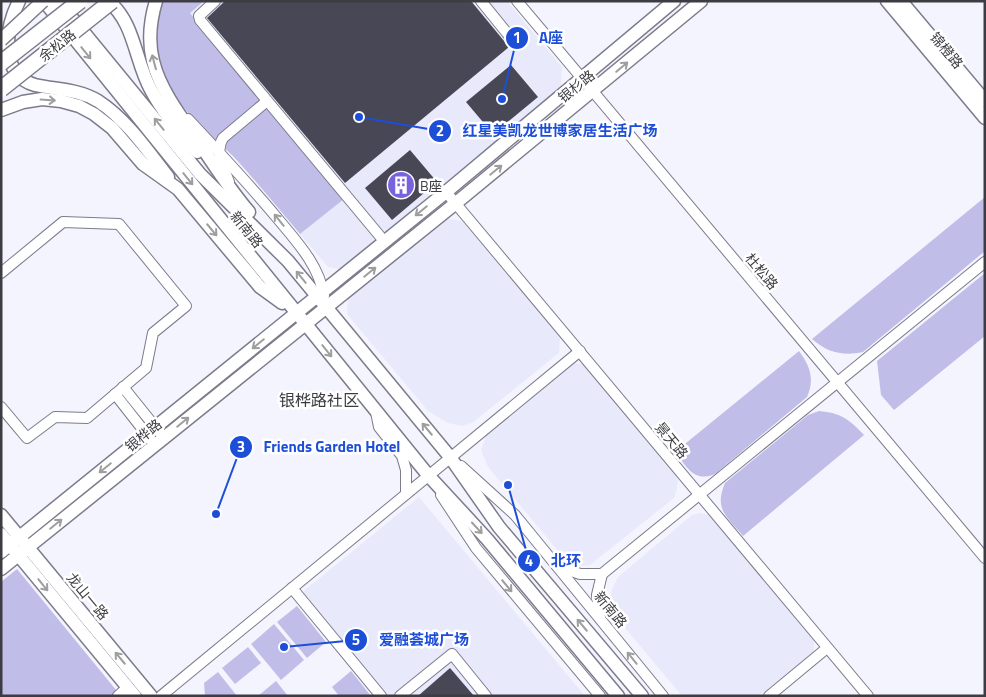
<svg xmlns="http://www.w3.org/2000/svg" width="986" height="697" font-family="'Titillium Web','Noto Sans SC',sans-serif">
<rect width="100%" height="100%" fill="#f4f4fe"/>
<g fill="#e9e9fc">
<polygon points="204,1 507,1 562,67 561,87 341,269 328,267 300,234 344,199 190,13"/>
<polygon points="448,219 462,221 560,338 559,353 472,423 462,426 448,423 428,411 347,314 348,299"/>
<polygon points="575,363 584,364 674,472 678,481 676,492 674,498 590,565 583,566 578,566 565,559 488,467 481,450 486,436"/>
<polygon points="419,497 585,696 373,696 294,599"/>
<polygon points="700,513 709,515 713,518 814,640 814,651 759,696 682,696 616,617 612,609 610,601 612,589 618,577 692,515"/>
</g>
<g fill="#c0bde9">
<path d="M161,1H204L190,13L344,199L300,234C278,208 256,181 233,156C225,148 215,141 207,134C200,128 195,120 189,114C160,79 148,46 161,1Z"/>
<path d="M985,197V251L863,352C843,356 828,353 812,339Z"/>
<polygon points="985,273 985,336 894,410 881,395 877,361"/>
<path d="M799,351C810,366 815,379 807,397L715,474C694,483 687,467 675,452Z"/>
<path d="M819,411C841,413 849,419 864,435L743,536C726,516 714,509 725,483L808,415Z"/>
<polygon points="17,569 121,696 1,696 1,582"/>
<polygon points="297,606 326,642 307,658 277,622"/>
<polygon points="274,624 304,660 281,680 251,644"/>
<polygon points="248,647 261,663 235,684 222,668"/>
<polygon points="351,671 371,696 339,696 332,687"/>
<polygon points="218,672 237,696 205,696 204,683"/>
<polygon points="276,681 288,696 258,696"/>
</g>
<g fill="#484755">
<polygon points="225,1 471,1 509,47 345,183 207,18"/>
<polygon points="511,65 538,97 493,134 466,102"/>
<polygon points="410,150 437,182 392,220 365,188"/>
<polygon points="450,668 474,696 418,696"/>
</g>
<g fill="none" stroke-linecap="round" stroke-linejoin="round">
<g stroke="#7c7b8a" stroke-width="12">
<g id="minor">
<polyline points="215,1 199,16 200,20 384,241"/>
<polyline points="481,1 511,38"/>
<polyline points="517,1 985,558"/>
<path d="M188,119C219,152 249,184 278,219C297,242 319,265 324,296"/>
<path d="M229,182C224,168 214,152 223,138L267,101"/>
<polyline points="446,192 868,696"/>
<polyline points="1,273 63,222 119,224 186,306 153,333 146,368 87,418 55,417 27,438 1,407"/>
<polyline points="123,387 160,433"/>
<polyline points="115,394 155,445"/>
<polyline points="376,412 379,427 402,456 406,470 406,494"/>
<polyline points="461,466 515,515 663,696"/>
<polyline points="441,495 476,548 600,696"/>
<polyline points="557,566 580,574 602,574"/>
<polyline points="602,574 985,262"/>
<polyline points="292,588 381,696"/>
<polyline points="600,618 597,595 602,574"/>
<polyline points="118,696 128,687"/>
<polyline points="161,696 580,351"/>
<polyline points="400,696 452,654 486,696"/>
<polyline points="769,696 827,648"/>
</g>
</g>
<g stroke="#7c7b8a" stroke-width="15">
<g id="major">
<path d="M19,1C4,31 0,75 35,85C57,90 78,89 98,101C127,120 147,150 168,177"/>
<polyline points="44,1 428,475 487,539 618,696"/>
<polyline points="58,1 200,174 288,261 450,457 499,527 642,696"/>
<path d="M108,1C135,22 135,62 151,90C163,113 180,133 197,152"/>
<path d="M156,1C150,21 148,41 153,61C160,90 181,117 198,141C214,165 230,190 249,212"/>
<polyline points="887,1 985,118"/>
<polyline points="901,1 985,101"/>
<polyline points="1,110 23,102 42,99 61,101 79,106 94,114 112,128 143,164 178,189 260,287 282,303"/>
<polyline points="1,515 151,696"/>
<polyline points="1,534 135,696"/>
<polyline points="1,552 446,192 674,1"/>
<polyline points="1,569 456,203 701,1"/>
</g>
</g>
<use href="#minor" stroke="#fff" stroke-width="10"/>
<use href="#major" stroke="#fff" stroke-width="12"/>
<g stroke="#7c7b8a" stroke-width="15" stroke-linecap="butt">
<polyline id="major-bridge" points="1,40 43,1"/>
</g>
<g stroke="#7c7b8a" stroke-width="18" stroke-linecap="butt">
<g id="highway-bridge">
<polyline points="1,63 80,1"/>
<polyline points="1,89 112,1"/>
</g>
</g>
<use href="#major-bridge" stroke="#fff" stroke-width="12"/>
<use href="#highway-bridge" stroke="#fff" stroke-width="15"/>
</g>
<defs><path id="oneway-shaft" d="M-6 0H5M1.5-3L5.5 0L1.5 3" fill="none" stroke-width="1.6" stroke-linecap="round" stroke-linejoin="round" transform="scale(1.25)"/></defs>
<g stroke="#9e9ea0">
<use href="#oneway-shaft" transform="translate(86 53) rotate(51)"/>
<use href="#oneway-shaft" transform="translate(154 62) rotate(-105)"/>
<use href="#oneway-shaft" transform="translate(622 67) rotate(-40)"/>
<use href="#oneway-shaft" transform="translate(48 100) rotate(4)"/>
<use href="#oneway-shaft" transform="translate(159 124) rotate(-129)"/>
<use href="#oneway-shaft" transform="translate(496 170) rotate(-39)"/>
<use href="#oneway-shaft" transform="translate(188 179) rotate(51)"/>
<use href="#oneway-shaft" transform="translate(421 211) rotate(141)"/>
<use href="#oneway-shaft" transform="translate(279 220) rotate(-129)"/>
<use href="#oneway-shaft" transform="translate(212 230) rotate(50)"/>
<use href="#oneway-shaft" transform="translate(370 272) rotate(-39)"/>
<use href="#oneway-shaft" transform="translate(301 277) rotate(-129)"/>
<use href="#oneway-shaft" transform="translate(258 344) rotate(141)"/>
<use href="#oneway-shaft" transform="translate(327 351) rotate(51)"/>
<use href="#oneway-shaft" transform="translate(183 422) rotate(-39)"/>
<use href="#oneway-shaft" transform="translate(427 429) rotate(-130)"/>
<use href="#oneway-shaft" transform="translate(105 468) rotate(141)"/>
<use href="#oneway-shaft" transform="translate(56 524) rotate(-39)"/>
<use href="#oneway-shaft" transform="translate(477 528) rotate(47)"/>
<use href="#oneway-shaft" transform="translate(43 585) rotate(51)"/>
<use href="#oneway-shaft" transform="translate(507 586) rotate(50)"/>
<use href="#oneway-shaft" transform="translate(582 625) rotate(-130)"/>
<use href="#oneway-shaft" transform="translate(120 658) rotate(-130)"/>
<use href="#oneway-shaft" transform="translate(632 658) rotate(-129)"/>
</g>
<defs>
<g id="building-disc" transform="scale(1.4375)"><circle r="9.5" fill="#7862dd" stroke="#fff"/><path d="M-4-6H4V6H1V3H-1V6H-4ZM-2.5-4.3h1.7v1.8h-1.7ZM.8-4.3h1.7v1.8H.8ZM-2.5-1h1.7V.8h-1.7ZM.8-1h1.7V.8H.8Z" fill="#fff"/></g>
</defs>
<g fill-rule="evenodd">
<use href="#building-disc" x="401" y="185"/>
</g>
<g text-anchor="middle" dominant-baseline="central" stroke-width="5" stroke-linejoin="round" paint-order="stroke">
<g font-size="14" fill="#3c3c42" stroke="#fff">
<text transform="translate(57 45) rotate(-38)">余松路</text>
<text transform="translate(947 50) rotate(50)">锦橙路</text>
<text transform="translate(576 86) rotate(-39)">银杉路</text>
<text transform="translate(247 229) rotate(51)">新南路</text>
<text transform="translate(762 271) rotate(50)">杜松路</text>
<text transform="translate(143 435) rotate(-39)">银桦路</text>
<text transform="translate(672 440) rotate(50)">景天路</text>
<text transform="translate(88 596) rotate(50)">龙山一路</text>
<text transform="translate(611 609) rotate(51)">新南路</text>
</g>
<g font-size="14" fill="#3c3c42" stroke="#fff" text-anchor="start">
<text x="420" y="185">B座</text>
</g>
<g font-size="16" fill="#3c3c42" stroke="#fff">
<text x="319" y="400">银桦路社区</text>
</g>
</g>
<path fill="none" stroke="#1d4ed8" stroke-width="2" d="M502 99L517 38M359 117L440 131M216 514L241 447M508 485L529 561M284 647L356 640"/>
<g fill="#1d4ed8" stroke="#fff" stroke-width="2">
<circle cx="502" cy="99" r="5"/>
<circle cx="359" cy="117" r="5"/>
<circle cx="216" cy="514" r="5"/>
<circle cx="508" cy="485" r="5"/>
<circle cx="284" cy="647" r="5"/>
<circle cx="517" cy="38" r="12"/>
<circle cx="440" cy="131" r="12"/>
<circle cx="241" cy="447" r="12"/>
<circle cx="529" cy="561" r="12"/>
<circle cx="356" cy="640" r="12"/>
</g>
<g font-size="15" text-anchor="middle" font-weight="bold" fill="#fff">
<text x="517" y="43">1</text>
<text x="440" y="136">2</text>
<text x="241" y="452">3</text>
<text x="529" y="566">4</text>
<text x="356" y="645">5</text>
</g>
<g font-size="15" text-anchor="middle" font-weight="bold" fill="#1d4ed8" stroke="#fff" stroke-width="5" stroke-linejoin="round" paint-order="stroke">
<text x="551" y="43">A座</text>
<text x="560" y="136">红星美凯龙世博家居生活广场</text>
<text x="332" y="452">Friends Garden Hotel</text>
<text x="566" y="566">北环</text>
<text x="424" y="645">爱融荟城广场</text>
</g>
<rect width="986" height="697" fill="none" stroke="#3c3c42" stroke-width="5"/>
</svg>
